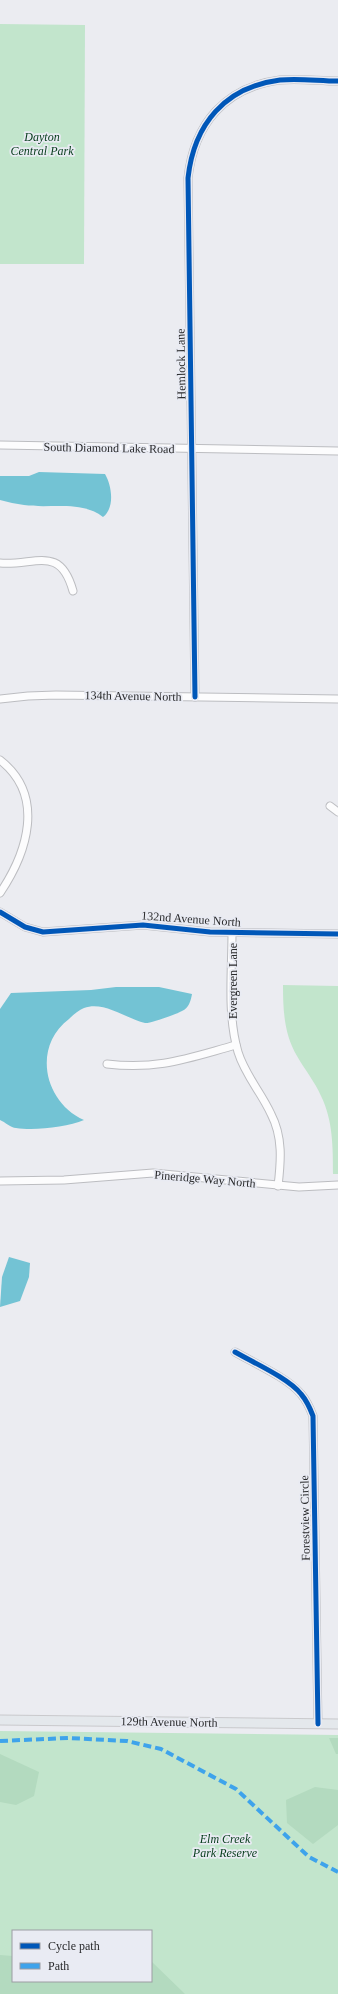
<svg xmlns="http://www.w3.org/2000/svg" width="338" height="1994" font-family="Georgia,serif">
<rect width="100%" height="100%" fill="#ebecf1"/>
<g fill="#c2e5cc" fill-rule="evenodd">
<polygon points="0,24 85,25 84,264 0,264"/>
<path d="M283,985L338,986V1174H333C333,1148 333,1120 321,1096C315,1082 305,1070 297,1056C284,1034 283,1010 283,985Z"/>
<path d="M0,1731L338,1735V1994H0ZM13,1931H151V1981H13Z"/>
</g>
<g fill="#b3dabf">
<polygon points="329,1738 338,1738 338,1754 336,1754"/>
<polygon points="0,1754 39,1772 34,1796 16,1805 0,1802"/>
<polygon points="315,1787 338,1790 338,1825 313,1844 287,1823 286,1800"/>
<polygon points="0,1955 13,1956 13,1981 151,1981 151,1961 185,1994 0,1994"/>
</g>
<g fill="#73c3d4">
<path d="M39,472L105,474C112,486 115,508 103,517C82,500 49,509 24,505C16,504 8,502 0,500V476H29Z"/>
<path d="M116,987H159L192,994C191,1000 189,1008 182,1011C177,1014 149,1024 145,1023C125,1018 104,1001 84,1008C79,1010 73,1015 69,1019C32,1047 44,1102 84,1120C67,1127 35,1131 16,1128C11,1128 5,1122 0,1120V1009L11,993L91,990Z"/>
<polygon points="9,1257 30,1263 29,1277 20,1301 0,1307 2,1277"/>
</g>
<g fill="none" stroke-linecap="round" stroke-linejoin="round">
<g stroke="#bcbdc1" stroke-width="9">
<g id="minor">
<polyline points="0,445 338,451"/>
<path d="M0,563C35,566 60,544 73,591"/>
<path d="M195,697L188,178C194,124 225,87 280,80C299,78 319,81 338,81"/>
<polyline points="0,699 28,696 56,695 338,699"/>
<path d="M0,760C46,796 27,853 0,893"/>
<polyline points="330,806 338,812"/>
<polyline points="0,912 25,927 43,932 143,925 210,932 338,934"/>
<path d="M232,933C232,972 227,1014 238,1052C245,1075 261,1092 271,1114C283,1137 281,1161 278,1186"/>
<path d="M107,1064C159,1070 188,1058 236,1045"/>
<polyline points="0,1181 64,1180 153,1173 299,1187 338,1185"/>
<path d="M235,1352C254,1363 288,1378 301,1394C307,1401 310,1408 313,1416L318,1724"/>
</g>
</g>
<g stroke="#c9c9cc" stroke-width="11">
<polyline id="major" points="0,1720 338,1724"/>
</g>
<use href="#minor" stroke="#fcfcfd" stroke-width="7"/>
<use href="#major" stroke="#e4e8ec" stroke-width="9"/>
<polyline stroke="#3ea3eb" stroke-width="4" stroke-dasharray="8 4" stroke-linecap="butt" points="0,1741 68,1738 127,1741 161,1749 236,1789 309,1857 338,1872"/>
<g stroke="#e9ebf3" stroke-width="8">
<g id="cycleway">
<path d="M195,697L188,178C194,124 225,87 280,80C299,78 319,81 338,81"/>
<polyline points="0,912 25,927 43,932 143,925 210,932 338,934"/>
<path d="M235,1352C254,1363 288,1378 301,1394C307,1401 310,1408 313,1416L318,1724"/>
</g>
</g>
<use href="#cycleway" stroke="#0057b8" stroke-width="5"/>
</g>
<g text-anchor="middle" dominant-baseline="central" stroke-width="3.5" stroke-linejoin="round" paint-order="stroke">
<g font-size="12" font-style="italic" fill="#043b19" stroke="#e9ebf3">
<text x="42" y="137">Dayton<tspan x="42" dy="14">Central Park</tspan></text>
<text x="225" y="1839">Elm Creek<tspan x="225" dy="14">Park Reserve</tspan></text>
</g>
<g font-size="12" fill="#28292b" stroke="#e9ebf3">
<text transform="translate(181 364) rotate(-91)">Hemlock Lane</text>
<text transform="translate(109 448) rotate(1)">South Diamond Lake Road</text>
<text transform="translate(133 696) rotate(1)">134th Avenue North</text>
<text transform="translate(191 919) rotate(4)">132nd Avenue North</text>
<text transform="translate(233 981) rotate(-90)">Evergreen Lane</text>
<text transform="translate(205 1179) rotate(5)">Pineridge Way North</text>
<text transform="translate(305 1518) rotate(-91)">Forestview Circle</text>
<text transform="translate(169 1722) rotate(1)">129th Avenue North</text>
</g>
</g>
<rect x="12" y="1930" width="140" height="52" fill="#e9ebf3" stroke="#9c9da3"/>
<rect x="20" y="1943" width="20" height="6" fill="#0057b8" stroke="#9c9da3"/>
<text x="48" y="1950" font-size="12" fill="#28292b">Cycle path</text>
<rect x="20" y="1963" width="20" height="6" fill="#3ea3eb" stroke="#9c9da3"/>
<text x="48" y="1970" font-size="12" fill="#28292b">Path</text>
</svg>
